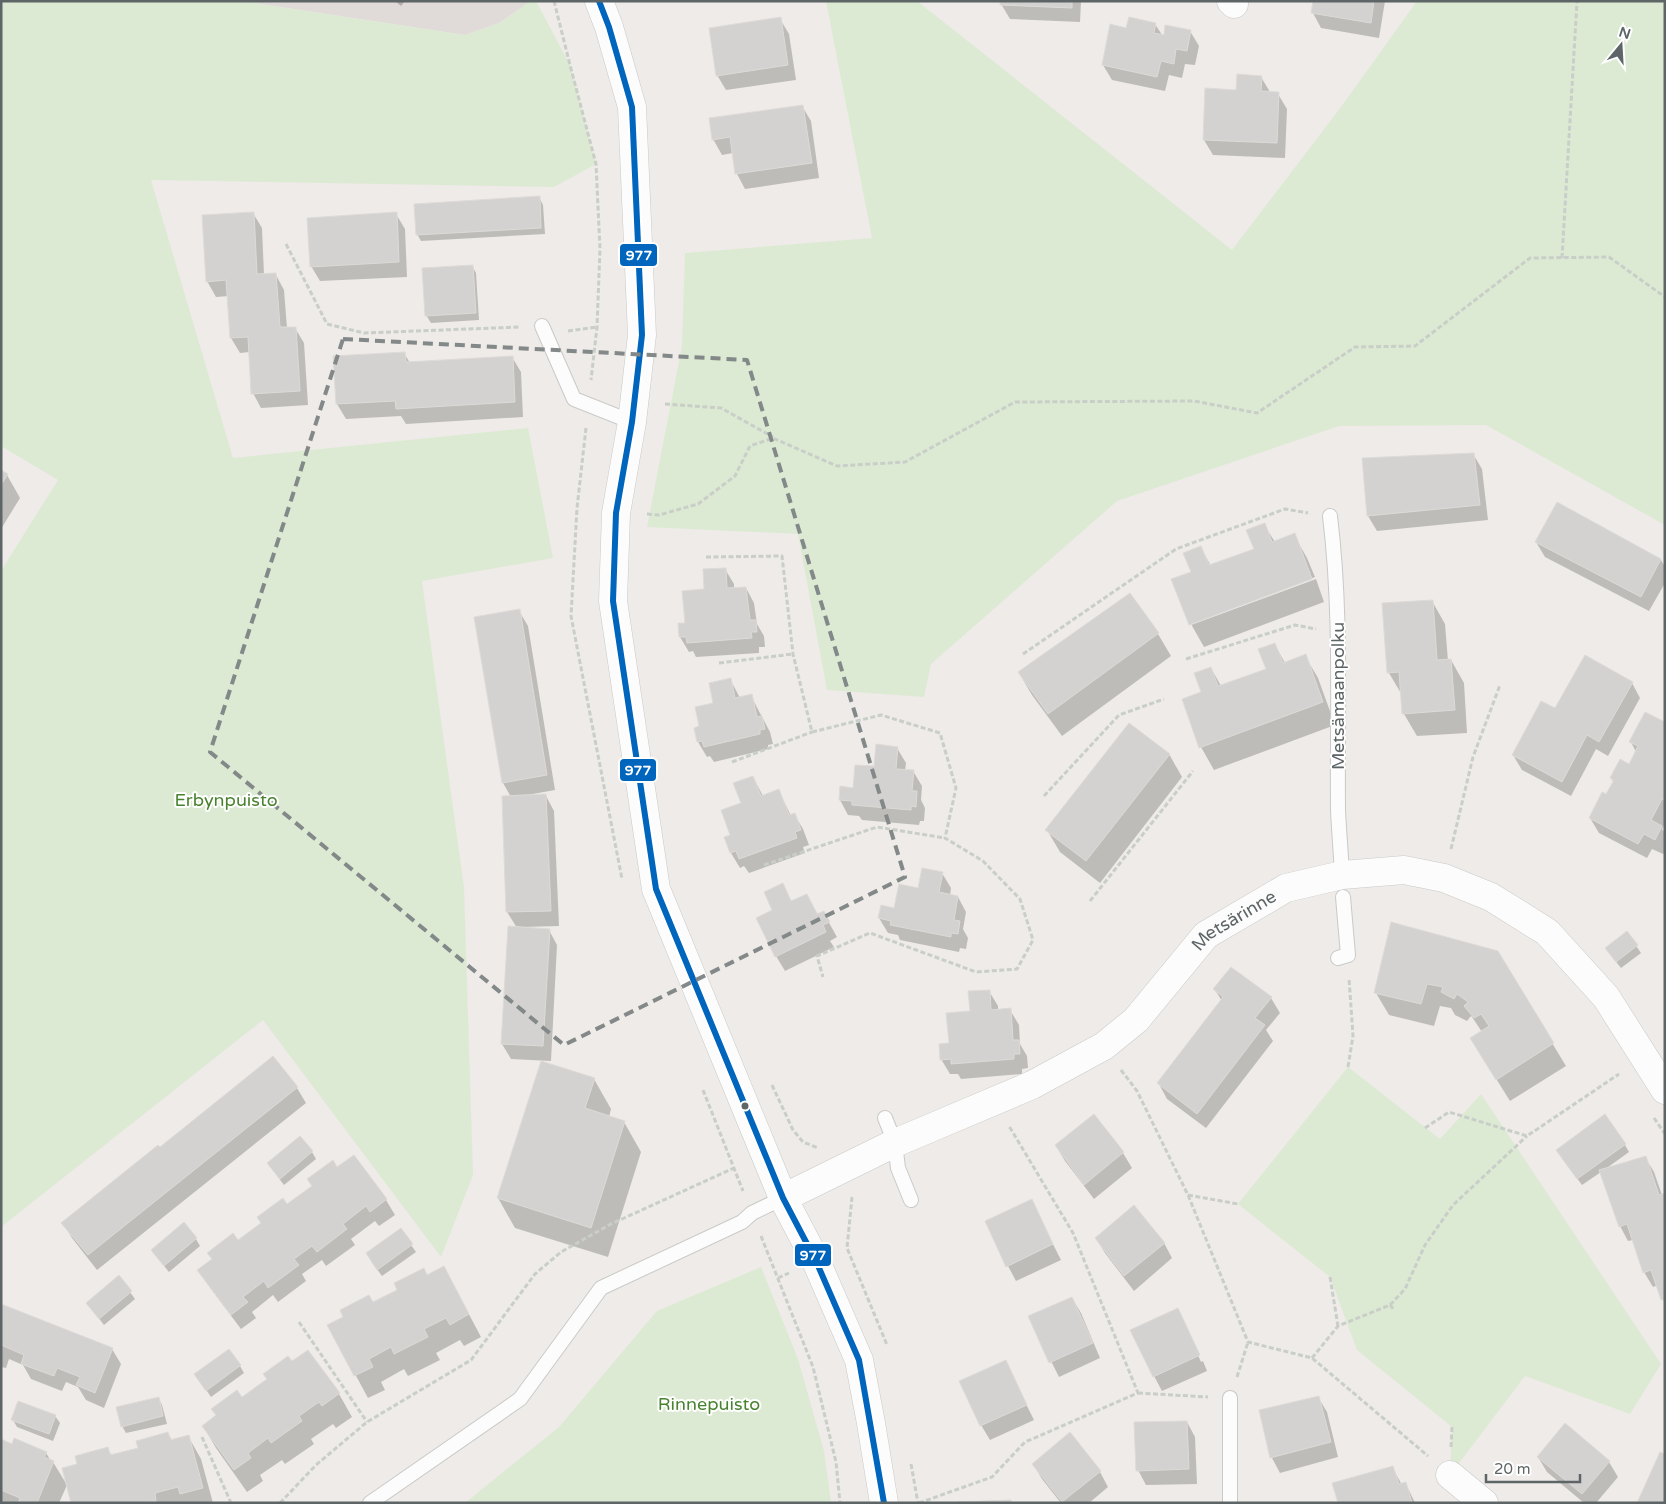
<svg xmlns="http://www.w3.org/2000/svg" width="1666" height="1504" font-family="'Varela Round',sans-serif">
<rect width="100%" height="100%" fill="#eeebe8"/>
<polygon fill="#e0dad8" points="241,1 531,1 499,23 465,35"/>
<g fill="#ddead3">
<polygon points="1,1 241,1 465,35 499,23 531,1 536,1 570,65 596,164 554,187 151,180 233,458 528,428 553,558 422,581 464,888 473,1175 441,1257 263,1020 1,1227 1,571 58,480 1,446"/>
<polygon points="826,1 917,1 1232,250 1341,107 1417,1 1665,1 1665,525 1486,425 1339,426 1117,501 931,664 924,697 827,690 798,534 647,527 682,346 685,253 872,238"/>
<polygon points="1348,1067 1440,1139 1481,1094 1661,1364 1630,1414 1525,1376 1450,1475 1452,1427 1357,1350 1330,1277 1238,1204"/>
<polygon points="761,1267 798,1359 824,1451 831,1503 465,1503 559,1427 657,1311"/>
</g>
<g fill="#0003">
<polygon points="395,1 405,1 401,6"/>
<polygon points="1001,1 1081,1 1080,22 1010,19 1001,4"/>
<polygon points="1315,1 1385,1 1379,38 1321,28 1313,13"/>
<polygon points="780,19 789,34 796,80 726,90 717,75"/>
<polygon points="1155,24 1162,35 1190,31 1199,46 1195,65 1185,64 1182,78 1169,75 1165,91 1112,80 1103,65 1127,29"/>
<polygon points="1261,77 1270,92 1278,94 1287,109 1285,158 1213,155 1204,140"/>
<polygon points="802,106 811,121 819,178 745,189 737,174 733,153 722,155 713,139"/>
<polygon points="539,197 543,205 545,234 421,241 417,234"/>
<polygon points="253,213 262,228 264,275 276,275 284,290 287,328 295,328 304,343 308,405 261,408 253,393 250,352 240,353 231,338 229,296 216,297 207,281"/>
<polygon points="396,214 405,229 407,277 320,281 311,266"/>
<polygon points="472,266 476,273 479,320 431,323 426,315"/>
<polygon points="404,353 410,363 512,357 521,372 523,417 406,424 401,416 346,419 337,404"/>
<polygon points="1473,454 1482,469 1488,520 1377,531 1368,516"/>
<polygon points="1,472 7,475 20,498 1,529"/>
<polygon points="1264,525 1275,542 1294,535 1307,558 1315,577 1191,622 1191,625 1316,579 1324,602 1204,647 1191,624 1193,572 1201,548 1211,566 1255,549"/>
<polygon points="1536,542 1661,560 1665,567 1665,583 1649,611 1545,557"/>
<polygon points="725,569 734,584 734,589 746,588 754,603 757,624 764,636 765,647 759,647 759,653 696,657 693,651 689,652 680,637 706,590"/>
<polygon points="1432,601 1445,624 1448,661 1451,660 1464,683 1467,733 1417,736 1404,714 1402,695 1389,673"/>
<polygon points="519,611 528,626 555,790 527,795 528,796 546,796 554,811 559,926 523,927 523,929 549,930 557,945 551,1061 511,1059 502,1044 517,928 507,912 511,797 503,783"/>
<polygon points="1158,634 1171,656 1062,736 1032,695 1019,673"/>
<polygon points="1275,645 1285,663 1305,656 1318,678 1335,725 1214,770 1201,747 1203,693 1211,668 1221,686 1267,669"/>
<polygon points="730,679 740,698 751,696 770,732 773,744 768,745 768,749 714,762 710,756 707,757 698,742 695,728 701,727"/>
<polygon points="1632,683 1640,698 1608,756 1596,749 1571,796 1522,770 1513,755 1555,710"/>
<polygon points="1665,723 1665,824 1662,829 1665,833 1665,852 1663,854 1652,849 1647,858 1599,833 1590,818 1607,796 1614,783 1611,778 1630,765 1636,752 1631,742"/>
<polygon points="897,748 906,763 905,771 913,771 922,786 921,800 925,808 924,821 920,821 919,825 862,820 859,816 848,815 840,800 854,789"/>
<polygon points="1169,754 1182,777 1100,883 1060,852 1047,830"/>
<polygon points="753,777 763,796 779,791 791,816 794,814 803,829 809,845 803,847 805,853 749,873 744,866 740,868 731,853 726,838 732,836"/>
<polygon points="942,873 951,888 950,896 958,897 966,912 963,929 968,938 966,949 960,948 959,952 900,940 898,935 888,933 879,918 895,909"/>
<polygon points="782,885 792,902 807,895 818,915 823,912 837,937 830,941 834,947 785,971 776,956"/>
<polygon points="1627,933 1641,953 1621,968 1606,949"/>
<polygon points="1497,952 1566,1066 1510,1101 1485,1061 1482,1032 1472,1017 1471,1016 1467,1021 1455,1015 1451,1008 1440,1006 1434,1026 1389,1015 1376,993"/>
<polygon points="1215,990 1271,998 1280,1013 1266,1030 1273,1041 1206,1128 1167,1099 1159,1084 1222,1001"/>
<polygon points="989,991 998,1006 998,1011 1010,1010 1019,1025 1020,1044 1027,1056 1028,1068 1022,1069 1022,1074 961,1079 958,1074 950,1074 941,1059 971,1013"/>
<polygon points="273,1058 297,1088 306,1103 97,1270 72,1238 63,1223 160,1149"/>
<polygon points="594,1079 611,1109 609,1117 624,1122 641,1152 608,1257 515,1228 498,1198"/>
<polygon points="1625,1145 1629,1152 1604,1170 1645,1157 1654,1172 1662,1195 1665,1194 1665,1304 1658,1285 1653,1287 1644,1272 1633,1240 1628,1241 1620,1226 1601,1172 1582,1185 1561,1157"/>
<polygon points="1056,1146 1123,1153 1132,1168 1094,1199 1065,1161"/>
<polygon points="312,1152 316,1159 284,1185 268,1164"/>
<polygon points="353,1156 386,1200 395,1215 379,1226 375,1221 351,1239 355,1245 326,1266 322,1260 302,1274 306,1281 278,1302 273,1295 252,1312 256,1318 241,1329 208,1285 199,1270"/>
<polygon points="1031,1201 1061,1260 1016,1281 1008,1266"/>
<polygon points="400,1230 416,1252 382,1276 371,1261"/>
<polygon points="1096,1238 1164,1243 1172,1258 1134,1291 1105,1253"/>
<polygon points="196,1239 200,1246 169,1272 152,1251"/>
<polygon points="444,1267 481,1337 464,1346 460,1340 436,1353 440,1360 408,1376 404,1369 381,1382 385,1390 368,1398 329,1326"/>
<polygon points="119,1277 135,1299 104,1325 87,1303"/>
<polygon points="1072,1298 1081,1313 1100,1358 1059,1377 1029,1317"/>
<polygon points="1,1305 112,1349 121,1364 104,1408 86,1400 78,1387 66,1382 62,1391 31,1379 23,1365 9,1359 6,1368 1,1367"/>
<polygon points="1184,1323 1201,1362 1203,1361 1207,1371 1162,1391 1154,1376"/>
<polygon points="1005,1362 1034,1420 990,1440 981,1425"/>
<polygon points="291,1363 339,1394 352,1417 336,1428 333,1424 311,1439 314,1444 285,1464 282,1460 260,1475 263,1481 247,1492 216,1448 203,1426"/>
<polygon points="240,1366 244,1373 211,1397 200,1381"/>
<polygon points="1318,1397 1327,1412 1338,1457 1280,1473 1272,1458 1260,1411"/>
<polygon points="158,1398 162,1405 167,1424 126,1433 122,1426"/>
<polygon points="55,1416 60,1423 53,1441 17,1427 13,1420"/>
<polygon points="1187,1422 1195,1437 1197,1484 1146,1485 1138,1470"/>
<polygon points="1566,1425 1609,1462 1618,1477 1596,1503 1584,1503 1547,1472 1538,1457"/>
<polygon points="168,1433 172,1441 188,1436 201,1459 213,1503 72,1503 79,1465 108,1449 112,1456 140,1449"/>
<polygon points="1,1441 12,1445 46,1453 51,1461 53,1462 67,1485 59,1503 1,1503"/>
<polygon points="1033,1464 1100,1472 1108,1487 1089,1503 1061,1503 1042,1479"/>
<polygon points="1392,1467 1402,1485 1406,1484 1415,1503 1339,1503"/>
</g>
<g fill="#d4d2d1" stroke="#dedad8">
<polygon points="1000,1 1072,1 1072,8 1000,5"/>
<polygon points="1313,1 1374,1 1371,23 1311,13"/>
<polygon points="781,17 788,65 716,76 709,28"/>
<polygon points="1129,17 1156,23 1154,33 1164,35 1165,25 1191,30 1187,51 1176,49 1174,64 1161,61 1157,77 1102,65 1110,24 1126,28"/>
<polygon points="1237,74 1262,76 1261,91 1279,92 1277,143 1203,140 1205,88 1236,90"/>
<polygon points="803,105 812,163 735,174 730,137 712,140 709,118"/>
<polygon points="540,196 541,228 416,235 414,204"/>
<polygon points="254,212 257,274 276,273 280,327 296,327 300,391 251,394 248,337 230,338 226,280 206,282 202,215"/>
<polygon points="397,212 399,262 310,267 307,218"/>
<polygon points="473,265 476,313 425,316 422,268"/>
<polygon points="405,352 406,362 513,356 515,402 396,409 395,401 336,404 333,356"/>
<polygon points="1474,453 1480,505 1367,516 1362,458"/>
<polygon points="1,470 8,474 1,485"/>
<polygon points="1557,502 1661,559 1641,597 1535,542"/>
<polygon points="1265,523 1272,542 1295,533 1312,579 1189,625 1171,579 1191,572 1183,553 1201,546 1209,565 1254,549 1246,530"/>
<polygon points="726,568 727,588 746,587 750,620 756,620 757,632 751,632 752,638 687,643 686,637 679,637 678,623 685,623 682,591 704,589 703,569"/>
<polygon points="1130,593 1159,633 1048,714 1018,672"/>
<polygon points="1433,600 1437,660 1451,659 1455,710 1402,714 1399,672 1387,673 1382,603"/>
<polygon points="520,609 547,775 502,783 474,617"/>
<polygon points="1275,643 1283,663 1306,654 1323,702 1199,748 1182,699 1201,692 1194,673 1211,667 1218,686 1266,669 1258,649"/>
<polygon points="1585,655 1633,682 1599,742 1587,735 1562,782 1512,755 1541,701 1555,708"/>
<polygon points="731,678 735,698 752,694 757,717 762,716 765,729 760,730 760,734 704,747 702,741 697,742 694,728 699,726 695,707 713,703 709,683"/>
<polygon points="1645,712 1665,722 1665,801 1662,799 1651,820 1662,826 1655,840 1644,834 1638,844 1589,818 1602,792 1606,794 1614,780 1610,778 1620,759 1629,764 1638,746 1629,742"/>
<polygon points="1129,723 1170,754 1086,861 1045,830"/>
<polygon points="876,744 898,747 896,769 914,770 912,791 917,791 916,807 911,806 911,810 852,805 852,801 839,800 840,786 853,788 855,765 874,766"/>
<polygon points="753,776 761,796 779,789 789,815 795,813 801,830 795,832 797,838 739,859 736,851 730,853 724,837 730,835 721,810 741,803 733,783"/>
<polygon points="546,794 551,911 506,912 502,796"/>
<polygon points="922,868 943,872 939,892 958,896 954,920 960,921 958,934 951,933 951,937 890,925 891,921 878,918 881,905 894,908 899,884 918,888"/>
<polygon points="783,883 791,901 807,894 817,914 824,911 830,922 823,925 826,932 775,957 756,918 772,910 764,892"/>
<polygon points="1391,922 1498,951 1554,1043 1496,1080 1470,1038 1489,1026 1481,1014 1474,1018 1464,1006 1468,1002 1457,994 1454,999 1441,992 1443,987 1427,984 1421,1004 1374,993"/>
<polygon points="508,926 550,929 543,1046 501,1044"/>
<polygon points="1627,931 1638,945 1616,962 1605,948"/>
<polygon points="1231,967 1272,997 1255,1018 1265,1025 1197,1114 1157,1083 1223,997 1213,989"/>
<polygon points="990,990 991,1010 1011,1008 1013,1040 1019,1040 1020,1054 1014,1054 1014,1059 951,1064 951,1059 940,1060 939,1044 949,1043 946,1013 970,1011 968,991"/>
<polygon points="273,1056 298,1087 88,1255 61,1223 158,1145 160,1147"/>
<polygon points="541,1061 595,1078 585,1108 625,1121 591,1228 497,1198"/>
<polygon points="1094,1114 1124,1152 1084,1185 1055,1145"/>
<polygon points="1605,1114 1626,1144 1577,1179 1556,1150"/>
<polygon points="300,1136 313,1151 280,1179 267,1163"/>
<polygon points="354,1155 387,1199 370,1212 366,1206 343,1224 347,1229 317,1252 312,1246 294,1259 299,1265 268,1288 264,1281 243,1297 248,1302 231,1315 197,1270 212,1259 207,1253 233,1233 238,1240 261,1223 257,1217 283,1198 287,1204 312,1186 307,1179 333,1160 337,1167"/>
<polygon points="1646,1156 1659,1195 1665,1193 1665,1299 1661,1300 1651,1270 1643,1273 1627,1224 1619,1227 1599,1170"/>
<polygon points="1032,1199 1053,1244 1006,1267 985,1221"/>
<polygon points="1134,1205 1165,1243 1124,1276 1095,1238"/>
<polygon points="184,1222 197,1238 164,1266 151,1250"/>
<polygon points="401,1228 413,1244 377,1270 366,1253"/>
<polygon points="444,1266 469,1314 450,1325 446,1318 424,1329 428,1337 394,1354 391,1347 369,1359 373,1367 354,1376 327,1325 343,1317 340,1310 369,1295 373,1302 397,1290 394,1283 424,1268 427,1275"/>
<polygon points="119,1275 132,1291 99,1319 86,1303"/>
<polygon points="1072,1297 1093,1343 1049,1363 1028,1316"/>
<polygon points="1,1304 113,1348 95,1393 76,1385 80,1377 57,1368 54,1376 21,1364 24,1355 1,1345"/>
<polygon points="1178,1308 1200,1355 1153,1377 1130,1330"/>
<polygon points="229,1349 241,1365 206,1391 194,1374"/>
<polygon points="308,1350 340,1393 322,1406 319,1402 299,1416 302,1421 271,1443 268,1438 248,1453 251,1458 234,1470 202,1426 216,1415 211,1409 237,1390 242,1397 267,1379 263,1374 288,1356 292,1361"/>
<polygon points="1006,1360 1027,1405 980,1426 959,1381"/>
<polygon points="1319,1396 1331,1442 1270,1458 1259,1410"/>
<polygon points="159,1397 163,1416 121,1427 116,1407"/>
<polygon points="18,1401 56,1415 49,1434 11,1420"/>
<polygon points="1187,1421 1189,1469 1136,1471 1134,1422"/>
<polygon points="1565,1423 1610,1461 1582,1494 1537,1457"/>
<polygon points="168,1432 170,1440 189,1435 203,1488 180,1494 178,1487 155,1493 156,1501 148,1503 71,1503 62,1468 77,1464 75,1456 108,1447 110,1455 138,1448 136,1441"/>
<polygon points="1070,1432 1101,1471 1062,1502 1032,1464"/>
<polygon points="14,1438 47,1452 44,1457 54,1461 37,1503 18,1503 20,1498 1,1490 1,1439 12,1444"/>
<polygon points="1660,1452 1665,1454 1665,1503 1637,1503"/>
<polygon points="1393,1466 1399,1484 1406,1482 1412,1503 1338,1503 1332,1483"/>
<polygon points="1011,1500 1011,1503 958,1502"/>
</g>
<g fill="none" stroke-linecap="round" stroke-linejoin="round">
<g stroke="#c9cac8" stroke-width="16">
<g id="service">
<polyline points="542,326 574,399 632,422"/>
<path d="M1330,516C1342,614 1337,712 1338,810C1339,832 1341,854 1342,875"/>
<polyline points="1338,958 1348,955 1343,897"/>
<polyline points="885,1118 895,1143 898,1168 911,1200"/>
<polyline points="370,1503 520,1399 601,1288 742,1222 752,1213 783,1198"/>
<polyline points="1230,1503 1230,1398"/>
</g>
</g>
<g stroke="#c9cac8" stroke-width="29">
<g id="minor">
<polyline points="599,1 609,27 632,107 642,335 632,422 616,513 613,601 656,889 783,1198 816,1261 859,1360 871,1423 884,1503"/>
<polyline points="1231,1 1234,4"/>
<path id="s1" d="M783,1198L895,1143L1032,1085L1104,1046L1136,1020L1206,935L1286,888L1342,875L1404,870L1444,878L1491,897L1547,932L1606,997L1665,1090"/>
<polyline points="1450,1475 1484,1503"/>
</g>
</g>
<g stroke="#c9cec8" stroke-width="3" stroke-dasharray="5 2.5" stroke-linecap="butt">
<polyline points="554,1 570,65 596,164 600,249 597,327 591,380"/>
<polyline points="286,244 327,324 364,333 520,327"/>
<polyline points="1562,258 1577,1"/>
<polyline points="568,331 597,327"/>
<polyline points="665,404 721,408 773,437"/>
<polyline points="586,428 577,508 571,616 622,879"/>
<polyline points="647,514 659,515 698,504 735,476 750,446 773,438 837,466 905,462 1015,402 1194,401 1257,413 1355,347 1415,346 1530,258 1609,257 1665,297"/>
<polyline points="706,557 782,556 793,654 812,732 881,715 940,733 956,788 945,838 983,861 1020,899 1033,940 1017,969 976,972 870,933 817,956 823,977"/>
<polyline points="1023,654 1176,549 1285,509 1308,513"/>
<polyline points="1186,659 1295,625 1316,629"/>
<polyline points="719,663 793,654"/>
<polyline points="732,762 812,732"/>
<polyline points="1044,796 1119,715 1164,699"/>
<polyline points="1451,849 1473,757 1500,685"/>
<polyline points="764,865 877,827 945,838"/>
<polyline points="1090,901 1193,771"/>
<polyline points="1348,1067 1353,1036 1349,978"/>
<polyline points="1121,1070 1137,1091 1188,1195 1248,1342 1312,1358 1428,1456"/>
<polyline points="772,1085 793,1130 803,1142 818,1148"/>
<polyline points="703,1090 743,1191"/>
<polyline points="1654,1118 1665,1134"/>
<polyline points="1425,1128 1449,1112 1527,1136 1619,1074"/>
<polyline points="1188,1195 1238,1204"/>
<polyline points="852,1197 847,1248 887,1345"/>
<polyline points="761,1236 813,1367 836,1462 840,1503"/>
<polyline points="1330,1277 1338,1326"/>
<polyline points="778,1278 789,1273"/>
<polyline points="1390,1305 1394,1310"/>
<polyline points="299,1322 367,1422"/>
<polyline points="1312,1358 1338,1326 1390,1305 1405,1289 1425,1245 1453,1205 1527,1136"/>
<polyline points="1237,1377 1248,1342"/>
<polyline points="1138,1393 1208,1397"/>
<polyline points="202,1437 231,1503"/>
<polyline points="1451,1447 1452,1427"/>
<polyline points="911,1464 918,1503"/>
<polyline points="280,1503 316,1465 367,1422 471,1360 535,1274 561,1252 611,1224 734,1168"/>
<polyline points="919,1503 992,1477 1025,1442 1138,1393 1073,1233 1009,1126"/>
</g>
<use href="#service" stroke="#fcfcfc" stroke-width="14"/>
<use href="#minor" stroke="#fcfcfc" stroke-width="28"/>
<g stroke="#fff" stroke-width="10">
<polyline id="bus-1" points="599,1 609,27 632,107 642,335 632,422 616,513 613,601 656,889 783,1198 816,1261 859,1360 884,1503"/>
</g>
<use href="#bus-1" stroke="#0065bd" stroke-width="6"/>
</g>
<path fill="none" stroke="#838889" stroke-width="4" stroke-dasharray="10 6" stroke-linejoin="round" d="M343,339L747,360L905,877L564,1045L210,752Z"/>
<circle fill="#5d6567" stroke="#fff" stroke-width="2" cx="745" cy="1106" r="4.5"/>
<g text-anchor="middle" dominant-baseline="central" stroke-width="4" stroke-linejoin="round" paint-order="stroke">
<g font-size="18" fill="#5d6567" stroke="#fff">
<text transform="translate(1338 696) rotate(-90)">Metsämaanpolku</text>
<text stroke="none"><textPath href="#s1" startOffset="538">Metsärinne</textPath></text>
</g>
<g font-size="18" fill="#4a8330" stroke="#fff">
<text x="226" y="800">Erbynpuisto</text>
<text x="709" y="1404">Rinnepuisto</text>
</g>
</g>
<g stroke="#fff" stroke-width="2">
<rect x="619" y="243" width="39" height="24" rx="5" fill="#0065bd"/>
<rect x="619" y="758" width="38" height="24" rx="5" fill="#0065bd"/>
<rect x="794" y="1243" width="38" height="24" rx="5" fill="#0065bd"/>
</g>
<g font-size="14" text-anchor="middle" font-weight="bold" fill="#fff">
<text x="639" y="260">977</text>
<text x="638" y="775">977</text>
<text x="813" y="1260">977</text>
</g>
<rect width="1666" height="1504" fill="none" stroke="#5d6567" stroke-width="5"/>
<g transform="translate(1621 45) rotate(18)" stroke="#ffffff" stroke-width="4" paint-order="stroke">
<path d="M0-4L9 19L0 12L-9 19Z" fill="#5d6567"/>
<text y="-8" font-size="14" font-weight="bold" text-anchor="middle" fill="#5d6567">N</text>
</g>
<path d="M1486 1474v8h94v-8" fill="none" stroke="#5d6567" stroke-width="2.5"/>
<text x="1494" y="1474" font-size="15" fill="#5d6567" stroke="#ffffff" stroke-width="4" paint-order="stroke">20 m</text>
</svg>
